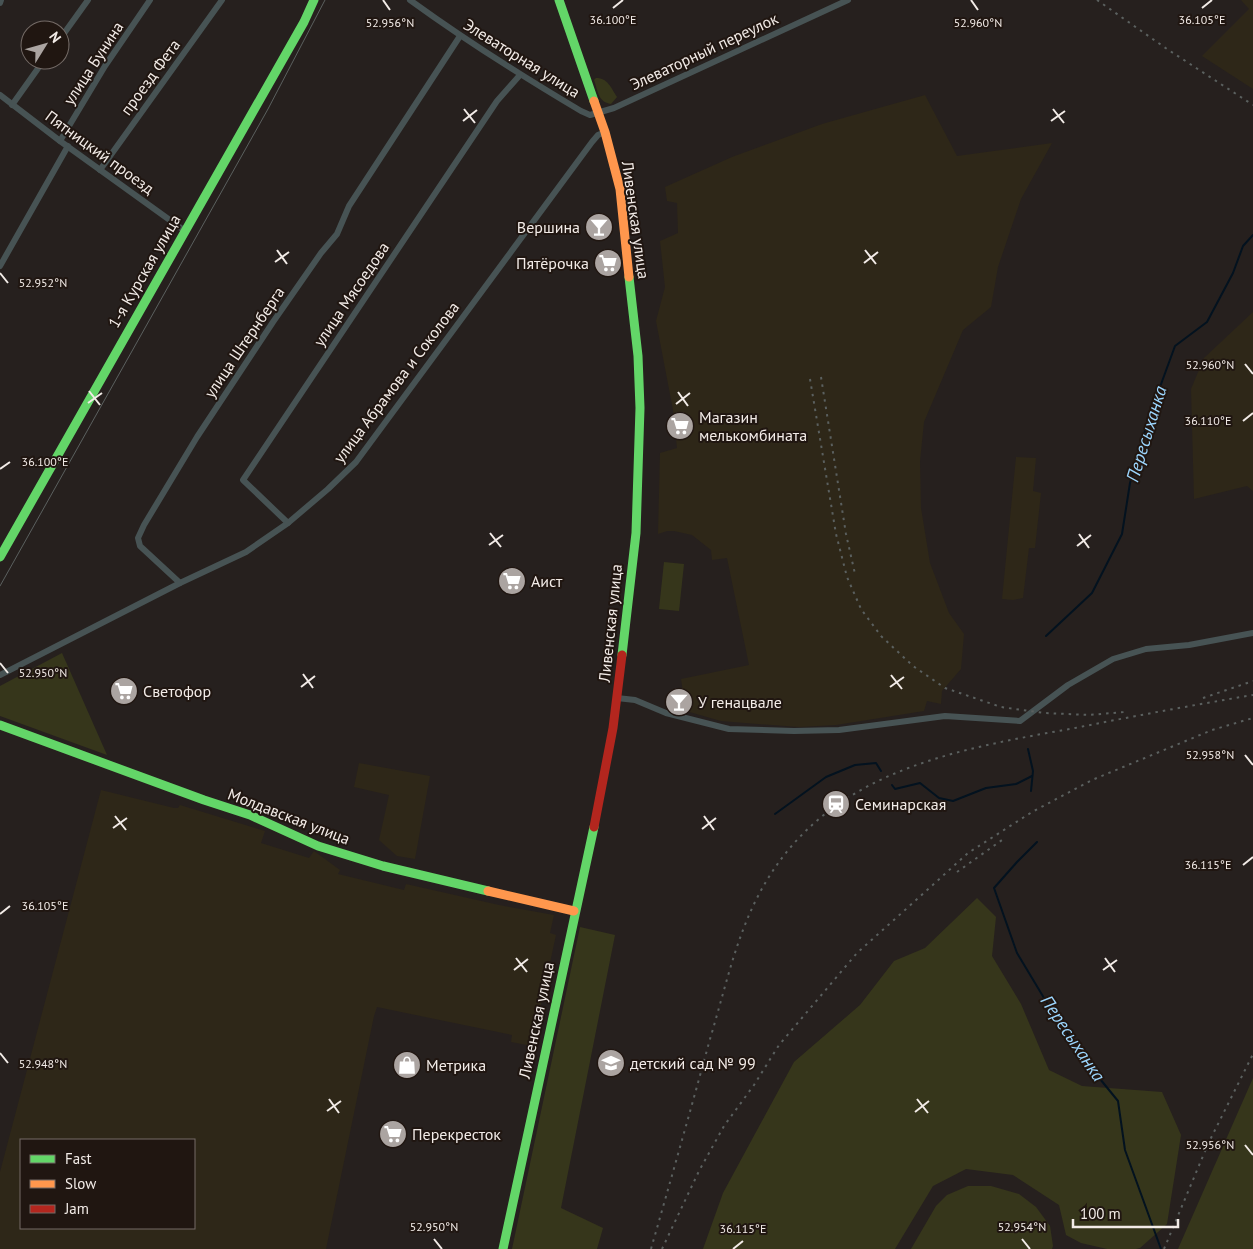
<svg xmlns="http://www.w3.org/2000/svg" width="1253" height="1249" font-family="'PT Sans',sans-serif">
<rect width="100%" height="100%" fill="#26201e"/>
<g fill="#2e2718" fill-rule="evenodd">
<polygon points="1241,0 1253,0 1253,89 1202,56 1249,9"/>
<polygon points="925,95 957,156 1052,143 1021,199 998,267 991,307 963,330 924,422 920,461 921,508 930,563 949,613 964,634 961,669 942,691 941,704 927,701 924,711 836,725 799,727 745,723 721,721 686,711 681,679 749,665 727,558 712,560 711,550 692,535 674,531 667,531 658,534 660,453 677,448 673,410 656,321 665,287 660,241 678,233 677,203 667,201 665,187 732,157 822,124"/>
<polygon points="1253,312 1253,491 1247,486 1194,499 1191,389 1204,358"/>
<polygon points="1016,457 1036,458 1033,491 1041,493 1035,548 1029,548 1023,598 1013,600 1002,599"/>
<polygon points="359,763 430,776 415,859 397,856 379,840 389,795 354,787"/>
<path d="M101,790L174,808H178L180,805L265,831L261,843L309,858L314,851L340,870L338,874L404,890L406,884L499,905L554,915L550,933L556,935L532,1046L511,1042L512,1035L377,1007L374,1016L326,1249H0V1172ZM21,1140H194V1228H21Z"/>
</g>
<g fill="#36361b">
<path d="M596,78C608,78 611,88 617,97L611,104C598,102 598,91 594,80Z"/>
<polygon points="664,562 684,564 679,611 659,609"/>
<polygon points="62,653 107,755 0,716 0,686"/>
<polygon points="977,898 996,917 992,956 1021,1004 1049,1070 1082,1086 1162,1092 1181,1135 1167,1224 1140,1248 1136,1249 1107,1249 1081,1243 1066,1235 1059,1205 1013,1175 966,1169 933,1186 895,1249 703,1249 723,1193 794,1062 860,1005 894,961 925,948"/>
<polygon points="580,927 615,935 561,1208 603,1228 597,1249 512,1249"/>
<polygon points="1253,1078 1253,1249 1178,1249"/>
<polygon points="968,1186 991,1186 1019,1194 1036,1207 1050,1226 1053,1246 1052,1249 911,1249 936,1206 947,1195"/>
</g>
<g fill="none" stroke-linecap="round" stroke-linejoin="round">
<g stroke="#03121f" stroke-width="2">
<polyline points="1046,636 1092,593 1122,534 1130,483 1149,417 1175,346 1207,322 1233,273 1243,246 1253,235"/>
<polyline points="1028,749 1033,771 1031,791"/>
<polyline points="892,785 895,789 920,783 939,798 953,801 986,788 1016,784 1032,776"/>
<polyline points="775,814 826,777 855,765 876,763 881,771"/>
<polyline points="1037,842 1017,862 994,888 1017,953 1047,1003 1087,1063 1118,1101 1125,1150 1161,1249"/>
</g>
<g stroke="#475354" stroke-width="6">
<path d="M410,0C465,40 522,76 581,111L590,115L614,108L848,0"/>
<polyline points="0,3 1,0"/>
<polyline points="60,39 88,0"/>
<polyline points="0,95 60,141 185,231"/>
<polyline points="12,105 44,60"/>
<polyline points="60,141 105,66 150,0"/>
<polyline points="100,170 222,0"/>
<polyline points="0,266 68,146"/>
<polyline points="288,523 243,480 497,101 520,75"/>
<polyline points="180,583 140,546 138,538 144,525 197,437 273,322 321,253 337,234 349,206 460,36"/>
<polyline points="0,675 180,583 246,552 288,523 328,489 356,462 592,142 598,135 605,132"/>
<polyline points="617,698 635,700 666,713 729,729 794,731 839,730 945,716 1020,721 1068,685 1113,659 1146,649 1189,645 1253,633"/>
</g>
<g stroke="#63d668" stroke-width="9">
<polyline points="559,0 594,101"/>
<polyline points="0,557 304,22 314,0"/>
<polyline points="622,655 636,533 640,408 638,356 629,277"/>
<polyline points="0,725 204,800 250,815 318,846 383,866 488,891"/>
<polyline points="503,1249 594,827"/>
</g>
<g stroke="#ff974d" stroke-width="9">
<polyline points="594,101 605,132 620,189 629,277"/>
<polyline points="488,891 574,911"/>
</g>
<polyline stroke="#b3261e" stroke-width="9" points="594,827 613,728 622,655"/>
<polyline stroke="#5b605f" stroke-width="1" points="0,586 268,109 325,0"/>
<g stroke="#5b605f" stroke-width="2" stroke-dasharray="2.5 5" stroke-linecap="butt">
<polyline points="1097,0 1167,49 1253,105"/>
<polyline points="821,377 846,534 855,574"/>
<polyline points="810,379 836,534 847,577 861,609 881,636 913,666 945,688 1001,707 1044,713 1089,715 1125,712"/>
<polyline points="1203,698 1253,681"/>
<polyline points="957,872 1002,840"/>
<path d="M651,1249C671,1179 691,1109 710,1039C724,993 734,945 755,902C818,773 947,751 1075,728C1134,716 1194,705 1253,695"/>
<polyline points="662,1249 699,1171 724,1126 754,1085 779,1045 857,953 915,901 968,853 1032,812 1092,780 1212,730 1253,718"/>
<polyline points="1164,1249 1208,1144 1253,1054"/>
</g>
</g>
<path fill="none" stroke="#f2ebe7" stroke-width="2" d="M383,0L390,10M971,0L978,10M613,8L623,0M1202,8L1212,0M464,109L475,123M1053,109L1064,123M463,121L477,110M1051,121L1065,111M277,250L287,264M865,250L876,264M275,262L289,252M864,263L878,252M0,273L8,283M1245,364L1253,374M89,391L100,405M678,392L688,406M88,403L102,393M676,404L690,393M1243,421L1253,413M0,469L10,462M490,533L501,547M1079,534L1089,548M489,545L503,535M1077,546L1091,535M0,663L8,673M303,674L313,688M891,675L902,689M301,687L315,676M890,687L904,677M1245,755L1253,765M115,816L126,830M704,816L714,830M113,828L127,818M702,829L716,818M1243,865L1253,857M0,914L10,906M516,958L527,972M1105,958L1115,972M514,970L528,959M1103,970L1117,960M0,1053L8,1063M329,1099L339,1113M917,1099L928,1113M327,1111L341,1101M915,1112L929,1101M1245,1145L1253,1155M434,1239L442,1249M1022,1239L1030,1249M733,1249L743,1241"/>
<defs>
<g id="bar-disc" transform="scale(1.4375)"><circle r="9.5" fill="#aba4a1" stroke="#201611"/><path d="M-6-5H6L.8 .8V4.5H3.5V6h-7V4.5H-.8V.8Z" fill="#fff"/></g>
<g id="supermarket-disc" transform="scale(1.4375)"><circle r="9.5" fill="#aba4a1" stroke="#201611"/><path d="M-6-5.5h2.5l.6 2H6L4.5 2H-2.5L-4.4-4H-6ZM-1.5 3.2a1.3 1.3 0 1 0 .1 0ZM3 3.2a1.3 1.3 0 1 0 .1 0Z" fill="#fff"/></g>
<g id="station-disc" transform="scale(1.4375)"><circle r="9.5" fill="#aba4a1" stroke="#201611"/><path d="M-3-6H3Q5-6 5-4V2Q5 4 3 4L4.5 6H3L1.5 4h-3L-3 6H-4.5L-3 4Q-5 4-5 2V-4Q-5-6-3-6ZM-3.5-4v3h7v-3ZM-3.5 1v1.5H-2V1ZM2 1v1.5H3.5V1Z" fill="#fff"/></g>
<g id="school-disc" transform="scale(1.4375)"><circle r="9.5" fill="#aba4a1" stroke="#201611"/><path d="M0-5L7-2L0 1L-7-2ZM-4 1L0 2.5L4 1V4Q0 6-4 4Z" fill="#fff"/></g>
<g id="shop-disc" transform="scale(1.4375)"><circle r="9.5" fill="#aba4a1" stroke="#201611"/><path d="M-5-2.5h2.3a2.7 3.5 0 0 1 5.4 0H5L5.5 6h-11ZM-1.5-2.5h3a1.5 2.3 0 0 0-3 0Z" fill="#fff"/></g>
</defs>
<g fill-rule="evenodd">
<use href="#bar-disc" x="599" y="227"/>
<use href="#supermarket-disc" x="608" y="263"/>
<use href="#supermarket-disc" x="680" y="426"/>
<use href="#supermarket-disc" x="512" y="581"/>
<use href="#supermarket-disc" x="124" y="691"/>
<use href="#bar-disc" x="679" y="702"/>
<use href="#station-disc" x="836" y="804"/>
<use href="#school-disc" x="611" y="1063"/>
<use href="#shop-disc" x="407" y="1065"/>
<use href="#supermarket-disc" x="393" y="1134"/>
</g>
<g text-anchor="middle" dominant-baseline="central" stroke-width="4" stroke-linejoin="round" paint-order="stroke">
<g font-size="16" fill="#f2ebe7" stroke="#201611">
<text transform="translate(704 51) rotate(-25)">Элеваторный переулок</text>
<text transform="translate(522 58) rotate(32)">Элеваторная улица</text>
<text transform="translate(93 63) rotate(-57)">улица Бунина</text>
<text transform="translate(150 77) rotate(-54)">проезд Фета</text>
<text transform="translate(100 152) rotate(36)">Пятницкий проезд</text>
<text transform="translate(636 220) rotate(82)">Ливенская улица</text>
<text transform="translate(144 271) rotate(-60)">1-я Курская улица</text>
<text transform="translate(351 294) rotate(-56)">улица Мясоедова</text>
<text transform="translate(244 342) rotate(-56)">улица Штернберга</text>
<text transform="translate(396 382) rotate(-53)">улица Абрамова и Соколова</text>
<text transform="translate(610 623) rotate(-84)">Ливенская улица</text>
<text transform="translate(289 816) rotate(21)">Молдавская улица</text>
<text transform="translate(536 1020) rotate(-78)">Ливенская улица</text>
</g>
<g font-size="16" fill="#f2ebe7" stroke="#201611" text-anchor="start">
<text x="580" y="227" text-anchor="end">Вершина</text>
<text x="589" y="263" text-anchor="end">Пятёрочка</text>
<text x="699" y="417">Магазин<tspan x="699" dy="18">мелькомбината</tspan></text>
<text x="531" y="581">Аист</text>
<text x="143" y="691">Светофор</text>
<text x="698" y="702">У генацвале</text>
<text x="855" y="804">Семинарская</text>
<text x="630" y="1063">детский сад № 99</text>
<text x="426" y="1065">Метрика</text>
<text x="412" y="1134">Перекресток</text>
</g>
<g font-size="18" font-style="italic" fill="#9cd6fe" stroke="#201611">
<text transform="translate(1146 434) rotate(-73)">Пересыханка</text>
<text transform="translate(1073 1038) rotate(56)">Пересыханка</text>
</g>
</g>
<g font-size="12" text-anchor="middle" fill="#f2ebe7" stroke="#201611" stroke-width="4" stroke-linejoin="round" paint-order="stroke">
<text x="613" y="24">36.100°E</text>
<text x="1202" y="24">36.105°E</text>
<text x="390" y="27">52.956°N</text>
<text x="978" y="27">52.960°N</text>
<text x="43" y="287">52.952°N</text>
<text x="1210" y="369">52.960°N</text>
<text x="1208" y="425">36.110°E</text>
<text x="45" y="466">36.100°E</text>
<text x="43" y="677">52.950°N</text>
<text x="1210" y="759">52.958°N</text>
<text x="1208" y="869">36.115°E</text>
<text x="45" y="910">36.105°E</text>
<text x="43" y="1068">52.948°N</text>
<text x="1210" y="1149">52.956°N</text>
<text x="434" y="1231">52.950°N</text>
<text x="1022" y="1231">52.954°N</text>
<text x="743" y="1233">36.115°E</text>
</g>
<rect x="20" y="1139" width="175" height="90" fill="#201611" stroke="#746b67"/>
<rect x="30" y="1155" width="25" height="8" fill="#63d668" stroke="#746b67"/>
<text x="65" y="1164" font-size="15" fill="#f2ebe7">Fast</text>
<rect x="30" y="1180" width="25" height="8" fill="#ff974d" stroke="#746b67"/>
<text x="65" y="1189" font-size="15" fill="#f2ebe7">Slow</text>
<rect x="30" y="1205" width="25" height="8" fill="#b3261e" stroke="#746b67"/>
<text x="65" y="1214" font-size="15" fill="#f2ebe7">Jam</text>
<g transform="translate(45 45) rotate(53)"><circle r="24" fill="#201611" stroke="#746b67"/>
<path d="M0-4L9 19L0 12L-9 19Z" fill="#aba4a1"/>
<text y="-8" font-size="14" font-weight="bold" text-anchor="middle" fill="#f2ebe7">N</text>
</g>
<path d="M1073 1219v8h105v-8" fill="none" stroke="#f2ebe7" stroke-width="2.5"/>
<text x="1080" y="1219" font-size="15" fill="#f2ebe7" stroke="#201611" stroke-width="4" paint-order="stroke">100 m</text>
</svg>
